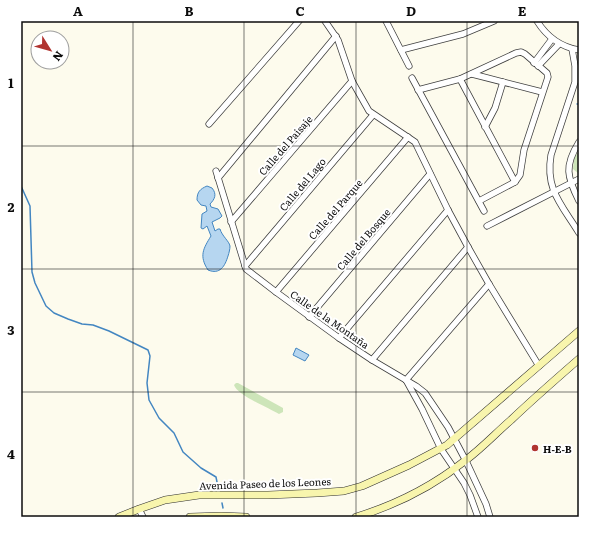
<svg xmlns="http://www.w3.org/2000/svg" width="600" height="538" font-family="Literata,serif">
<rect width="100%" height="100%" fill="#fdfbed"/>
<g fill="#cde5b9">
<polygon points="579,151 579,174 573,169 574,158"/>
<path d="M236,383H238L283,408V412L279,414C269,408 237,395 234,385Z"/>
</g>
<g fill="#b6d6f0" stroke="#4386c1">
<path d="M207,186L212,188C217,194 215,199 210,204L211,207L218,209L222,216L220,218L212,222L215,231L218,229H220C222,236 229,241 230,246C230,249 229,253 228,256C225,266 220,275 208,270C199,256 203,249 211,236L207,226L203,229L201,228L202,214L207,211L206,206L201,205L197,200C197,192 200,189 207,186Z"/>
<polygon points="296,348 309,355 305,361 293,355"/>
</g>
<g fill="none" stroke-linecap="round" stroke-linejoin="round">
<g stroke="#4386c1" stroke-width="1.5">
<polyline points="577,104 579,104"/>
<polyline points="21,186 30,206 32,272 35,283 46,306 54,313 68,319 82,324 93,325 109,331 148,350 150,356 147,383 149,400 159,418 174,433 183,452 201,468 216,477 218,487"/>
<polyline points="222,503 223,508"/>
</g>
<g stroke="#3f3f3f" stroke-width="7">
<g id="minor">
<polyline points="325,21 338,40 352,81 369,111 415,142 448,210 468,247 489,284 539,366"/>
<polyline points="386,21 409,66"/>
<path d="M537,21C547,37 561,47 579,50"/>
<path d="M572,49L575,66V82L551,155C545,190 562,205 579,233"/>
<polyline points="401,50 463,34 494,21"/>
<polyline points="534,63 552,39"/>
<polyline points="538,66 559,44"/>
<polyline points="472,74 542,92"/>
<polyline points="412,78 484,211"/>
<polyline points="460,79 515,182"/>
<polyline points="418,90 460,79 516,53 521,52 525,54 547,73 548,77 546,83 524,150 520,175 515,182 479,201"/>
<polyline points="209,124 299,21"/>
<polyline points="485,127 495,108 503,82"/>
<path d="M579,142C564,166 567,177 579,201"/>
<polyline points="216,171 246,269 276,292 339,338 372,360 416,386 425,393 448,427 466,461 486,504 490,517"/>
<polyline points="218,178 336,36"/>
<polyline points="231,222 352,81"/>
<polyline points="487,226 579,179"/>
<polyline points="245,266 373,115"/>
<polyline points="276,292 408,137"/>
<polyline points="309,317 430,174"/>
<polyline points="339,338 448,210"/>
<polyline points="372,360 468,247"/>
<polyline points="406,380 422,409 441,449 464,483 470,495 478,517"/>
<polyline points="406,380 489,284"/>
<polyline points="139,509 143,517"/>
</g>
</g>
<g stroke="#2e2e2e" stroke-width="8">
<g id="secondary">
<polyline points="119,517 139,509 165,500 199,495 268,495 317,493 344,491 362,486 409,465 447,445 579,331"/>
<polyline points="190,517 221,516 246,517"/>
<path d="M356,517C396,505 433,486 466,460C482,448 496,433 511,420C533,399 556,379 579,359"/>
</g>
</g>
<use href="#minor" stroke="#fff" stroke-width="5.5"/>
<use href="#secondary" stroke="#f8f5ad" stroke-width="7"/>
</g>
<path fill="none" stroke="#0c0c0c" stroke-width="1" stroke-opacity="0.55" d="M133,21V517M244,21V517M356,21V517M467,21V517M21,146H579M21,269H579M21,392H579"/>
<circle fill="#b03430" stroke="#fff" stroke-width="1.5" cx="535" cy="448" r="4"/>
<g text-anchor="middle" dominant-baseline="central" stroke-width="4" stroke-linejoin="round" paint-order="stroke">
<g font-size="10" fill="#0c0c0c" stroke="#fff">
<text transform="translate(285 145) rotate(-49)">Calle del Paisaje</text>
<text transform="translate(302 184) rotate(-50)">Calle del Lago</text>
<text transform="translate(335 209) rotate(-49)">Calle del Parque</text>
<text transform="translate(363 239) rotate(-50)">Calle del Bosque</text>
<text transform="translate(330 319) rotate(35)">Calle de la Montaña</text>
<text transform="translate(265 483) rotate(-2)">Avenida Paseo de los Leones</text>
</g>
<g font-size="10" font-weight="bold" fill="#0c0c0c" stroke="#fff" text-anchor="start">
<text x="543" y="448">H-E-B</text>
</g>
</g>
<rect width="600" height="538" fill="none" stroke="#ffffff" stroke-width="44"/>
<g transform="translate(50 50) rotate(127)"><circle r="19" fill="#ffffff" stroke="#9e9e9e"/>
<path d="M0-3L7 15L0 10L-7 15Z" fill="#b03430"/>
<text y="-6" font-size="11" font-weight="bold" text-anchor="middle" fill="#0c0c0c">N</text>
</g>
<rect x="22" y="22" width="556" height="494" fill="none" stroke="#0c0c0c" stroke-width="1.5"/>
<g font-size="13" text-anchor="middle" font-weight="bold" fill="#0c0c0c">
<text x="78" y="16">A</text>
<text x="189" y="16">B</text>
<text x="300" y="16">C</text>
<text x="411" y="16">D</text>
<text x="522" y="16">E</text>
<text x="11" y="88">1</text>
<text x="11" y="212">2</text>
<text x="11" y="335">3</text>
<text x="11" y="459">4</text>
</g>
</svg>
